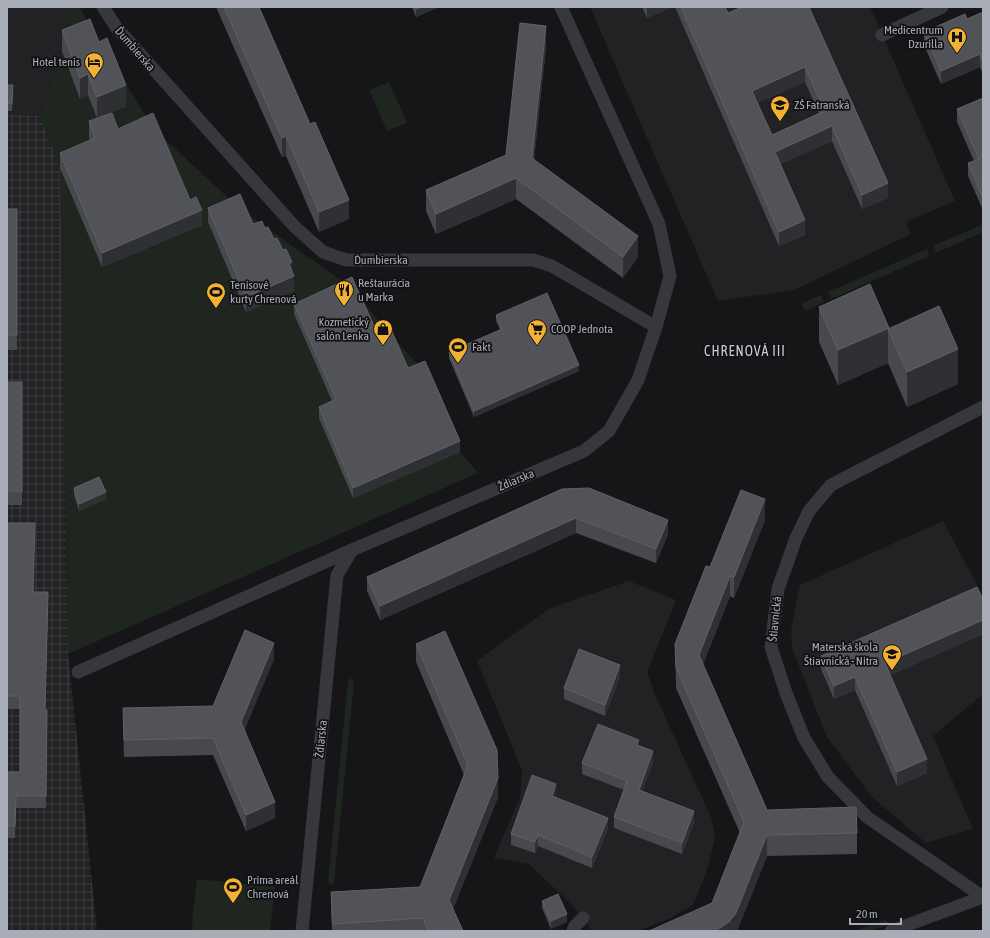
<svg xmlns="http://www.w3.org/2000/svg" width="990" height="938" font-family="'Asap Condensed',sans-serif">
<defs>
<pattern id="industrial-grid" width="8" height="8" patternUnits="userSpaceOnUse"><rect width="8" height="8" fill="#222225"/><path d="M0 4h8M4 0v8" fill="none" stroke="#3f3f43"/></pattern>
</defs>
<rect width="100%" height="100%" fill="#161618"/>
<g fill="#222225">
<polygon points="7,7 74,7 40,116 7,115"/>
<polygon points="590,7 870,7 955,201 906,222 911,234 794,290 718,301"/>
<polygon points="943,521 983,596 983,694 933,736 973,829 926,843 872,797 827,737 792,648 791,630 800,585"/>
<polygon points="629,581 676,600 647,672 656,697 711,817 715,837 707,870 693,905 671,918 637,931 592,931 575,908 529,864 494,858 520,797 522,770 477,661 550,608"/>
</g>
<polygon fill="url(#industrial-grid)" points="7,115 40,116 60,168 68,654 97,931 7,931"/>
<g fill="#1e261f">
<polygon points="74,7 79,7 153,128 240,209 352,288 387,331 425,372 460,452 478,473 68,654 60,168 40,116"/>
<polygon points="389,82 407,123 387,131 369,90"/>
<polygon points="983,224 983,232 936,253 933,246"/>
<polygon points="927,249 929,256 831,299 828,292"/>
<polygon points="821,295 824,302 805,311 801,304"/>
<polygon points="351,678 354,682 334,883 331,886 328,882 348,681"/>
<polygon points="197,879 275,887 270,931 193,931 192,920"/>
<polygon points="885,920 888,921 886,926 871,931 853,931"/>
</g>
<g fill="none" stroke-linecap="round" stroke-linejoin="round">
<g stroke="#37383d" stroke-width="13">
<polyline points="103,7 116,27 295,227 323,252 346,260 533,260 552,266 656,327"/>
<polyline points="882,35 942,7"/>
<polyline points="983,407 831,485 809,511 796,538 778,589 771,647 786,693 804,738 828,777 867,817 983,897"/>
<polyline points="78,672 352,550"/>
<polyline points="302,931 337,575 352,550 584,451 609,431 638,380 656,327 670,276 659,224 561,7"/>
<polyline points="573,931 575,926 583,918"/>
<polyline points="891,931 983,897"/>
</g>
</g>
<g fill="#47494d" fill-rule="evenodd">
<polygon points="216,7 259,7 349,219 319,232 286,156 282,157"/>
<polygon points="412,7 437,7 437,8 416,17"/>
<polygon points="642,7 672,7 647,18"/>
<path d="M675,7H725L728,13L809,7L888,198L862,209L832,141L780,164L805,235L779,246ZM805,82L819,113L772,135L757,103Z"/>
<polygon points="983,12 983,75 980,67 941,84 924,45 924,32 967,19"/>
<polygon points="62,30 126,106 97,118 88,95 80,99 62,51"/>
<polygon points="546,47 534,159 638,257 623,278 516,199 436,234 426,211 426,190 506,155"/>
<polygon points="7,85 13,92 12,111 7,111"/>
<polygon points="983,98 982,208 968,176 968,163 974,161 957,122 957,109"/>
<polygon points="89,121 118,129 190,200 202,225 102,267 60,168 60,153 90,140 89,136"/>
<polygon points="208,208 265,228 274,239 292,271 294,291 246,312 208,222"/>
<rect x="7" y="209" width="10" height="141"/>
<polygon points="294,304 374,326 408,368 460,452 353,498 319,418 319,407 332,401 294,314"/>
<polygon points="819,307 889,328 958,384 907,407 888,363 838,385 819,342"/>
<polygon points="496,315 579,371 474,417 449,358 449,352 500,330 496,321"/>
<rect x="7" y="382" width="15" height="123"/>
<polygon points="74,488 106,499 79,511 74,495"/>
<polygon points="562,489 668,534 656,563 576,533 380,620 367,591 367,577"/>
<polygon points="765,520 734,598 730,596 703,664 767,810 857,833 857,854 767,856 737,931 649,931 712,903 740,833 676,688 675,644 710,567"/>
<polygon points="7,523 34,592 48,604 45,710 47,710 46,808 16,808 15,838 7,838 7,772 20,772 20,709 7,709"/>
<polygon points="983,600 983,634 890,675 927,773 897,786 855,690 834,699 821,669 821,656"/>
<polygon points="416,644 498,797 453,909 463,931 332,931 331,911 331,892 420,887 464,775 416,662"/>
<polygon points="274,659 244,730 275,818 246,831 213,755 124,757 123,725 213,706"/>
<polygon points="620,676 605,716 564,699 564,688"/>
<polygon points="639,746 653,762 642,791 694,822 682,854 614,828 614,817 624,790 582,774 582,763"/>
<polygon points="556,795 555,797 608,829 592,868 538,846 535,853 511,845 511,834"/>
<polygon points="542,901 567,922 551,929 542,908"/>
</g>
<g fill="#2f3033">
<polygon points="421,7 437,7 437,8 416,17 416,9"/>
<polygon points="647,7 672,7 647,18"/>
<polygon points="546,26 546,47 532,179 532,158"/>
<polygon points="980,54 980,67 941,84 941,71"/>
<polygon points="805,67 805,82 752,106 752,91"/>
<polygon points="88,74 88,95 80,99 80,78"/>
<polygon points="126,85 126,106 97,118 97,97"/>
<polygon points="832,126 832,141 775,166 775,152"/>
<polygon points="286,136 286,156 282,157 282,138"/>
<polygon points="516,178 516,199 436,234 436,214"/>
<polygon points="888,183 888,198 862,209 862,195"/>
<polygon points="983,195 983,208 982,208 982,196"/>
<polygon points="349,200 349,219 319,232 319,212"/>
<polygon points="202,210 202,225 102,267 102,253"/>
<polygon points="805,220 805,235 779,246 779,232"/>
<polygon points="638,236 638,257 623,278 623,257"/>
<polygon points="292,262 292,277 289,264"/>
<polygon points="294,276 294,291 246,312 246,297"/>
<polygon points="889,328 888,329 888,363 838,385 838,350"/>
<polygon points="958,349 958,384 907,407 907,372"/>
<polygon points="579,365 579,371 474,417 474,411"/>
<polygon points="460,441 460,452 353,498 353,488"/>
<polygon points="106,492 106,499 79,511 79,504"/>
<polygon points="765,499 765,520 734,598 734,577"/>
<polygon points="576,518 576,533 380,620 380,606"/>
<polygon points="668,520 668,534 656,563 656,549"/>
<polygon points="730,576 730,596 699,675 699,655"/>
<polygon points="983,620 983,634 885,677 885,663"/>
<polygon points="274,643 274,659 241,739 241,722"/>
<polygon points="620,665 620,676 605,716 605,705"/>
<polygon points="855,677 855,690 834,699 834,686"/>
<polygon points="653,751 653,762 639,800 639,790"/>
<polygon points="927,759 927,773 897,786 897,772"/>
<polygon points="498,778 498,797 449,919 449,900"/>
<polygon points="556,784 556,795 552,807 552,796"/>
<polygon points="275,802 275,818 246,831 246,815"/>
<polygon points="694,811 694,822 682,854 682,843"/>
<polygon points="608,818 608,829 592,868 592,857"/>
<polygon points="538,835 538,846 535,853 535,842"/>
<polygon points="767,835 767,856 737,931 714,931"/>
<polygon points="567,914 567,922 551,929 551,921"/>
</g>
<g fill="#525359" stroke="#5f6168" fill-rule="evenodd">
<polygon points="224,7 259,7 310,124 315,122 349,200 319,212 286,136 282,138"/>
<polygon points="415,7 421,7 416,9"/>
<path d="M681,7H725L728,13L742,7H809L888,183L862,195L832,126L775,152L805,220L779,232ZM805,67L825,111L772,135L752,91Z"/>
<polygon points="983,12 983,62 980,54 941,71 924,32 965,14 967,19"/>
<polygon points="90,19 99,42 107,38 126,85 97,97 88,74 80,78 62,30"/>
<polygon points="520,23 546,26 532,158 638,236 623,257 516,178 436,214 426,190 506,155"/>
<polygon points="7,85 13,85 12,104 7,103"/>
<polygon points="983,98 983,195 982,196 968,163 979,159 957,109"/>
<polygon points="112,113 118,129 153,113 190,200 196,197 202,210 102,253 60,153 95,138 89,121"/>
<polygon points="240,194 253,224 262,221 265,228 268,227 274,239 277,238 283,250 286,249 292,262 289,264 294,276 246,297 208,208"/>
<rect x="7" y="209" width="10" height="126"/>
<polygon points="352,277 374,326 387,320 408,368 425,361 460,441 353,488 319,407 336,399 294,304"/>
<polygon points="870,284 889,328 838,350 819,307"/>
<polygon points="547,293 579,365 474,411 449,352 502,329 496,315"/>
<polygon points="939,306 958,349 907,372 888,329"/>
<rect x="7" y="382" width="15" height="109"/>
<polygon points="99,477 106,492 79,504 74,488"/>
<polygon points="589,488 668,520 656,549 576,518 380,606 367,577 562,489"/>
<polygon points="741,490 765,499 734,577 730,576 699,655 767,810 856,807 857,833 767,835 736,913 729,922 720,928 714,931 649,931 712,903 744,822 676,667 675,644 706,566 710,567"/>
<polygon points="7,523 35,523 33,592 48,592 45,710 47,710 46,796 16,796 15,826 7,826 7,772 20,772 20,696 7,696"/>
<polygon points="977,587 983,600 983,620 885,663 927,759 897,772 855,677 834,686 821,656"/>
<polygon points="245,630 274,643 241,722 275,802 246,815 213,738 124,740 123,708 213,706"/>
<polygon points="445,631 497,750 498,778 449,900 463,931 428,931 423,918 333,924 331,892 420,887 468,765 416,644"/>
<polygon points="579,649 620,665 605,705 564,688"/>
<polygon points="598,724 639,740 637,745 653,751 639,790 694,811 682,843 614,817 627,781 582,763"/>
<polygon points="532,775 556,784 552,796 608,818 592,857 538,835 535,842 511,834"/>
<polygon points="558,894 567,914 551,921 542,901"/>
</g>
<defs>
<g id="hospital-pin" transform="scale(1)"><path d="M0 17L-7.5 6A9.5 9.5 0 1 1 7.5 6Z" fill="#f2b134" stroke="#111113"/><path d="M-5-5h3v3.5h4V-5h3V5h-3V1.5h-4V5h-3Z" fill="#111"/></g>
<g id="hotel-pin" transform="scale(1)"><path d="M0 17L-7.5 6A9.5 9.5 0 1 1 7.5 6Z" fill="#f2b134" stroke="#111113"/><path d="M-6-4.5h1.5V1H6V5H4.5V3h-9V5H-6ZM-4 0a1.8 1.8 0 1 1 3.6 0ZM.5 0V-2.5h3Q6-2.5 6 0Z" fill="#111"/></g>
<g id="school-pin" transform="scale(1)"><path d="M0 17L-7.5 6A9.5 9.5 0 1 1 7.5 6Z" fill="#f2b134" stroke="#111113"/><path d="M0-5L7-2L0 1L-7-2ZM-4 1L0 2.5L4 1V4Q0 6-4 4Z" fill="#111"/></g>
<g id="restaurant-pin" transform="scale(1)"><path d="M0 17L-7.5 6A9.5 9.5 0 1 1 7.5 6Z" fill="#f2b134" stroke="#111113"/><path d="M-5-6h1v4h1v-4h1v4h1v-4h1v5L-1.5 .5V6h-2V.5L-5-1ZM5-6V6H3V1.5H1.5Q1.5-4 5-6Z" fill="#111"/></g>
<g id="stadium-pin" transform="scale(1)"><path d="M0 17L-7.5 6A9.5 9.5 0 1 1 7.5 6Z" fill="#f2b134" stroke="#111113"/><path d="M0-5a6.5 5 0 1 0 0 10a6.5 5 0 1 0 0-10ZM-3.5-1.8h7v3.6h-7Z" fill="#111"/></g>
<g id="shop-pin" transform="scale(1)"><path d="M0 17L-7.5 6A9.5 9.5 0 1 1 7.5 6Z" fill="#f2b134" stroke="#111113"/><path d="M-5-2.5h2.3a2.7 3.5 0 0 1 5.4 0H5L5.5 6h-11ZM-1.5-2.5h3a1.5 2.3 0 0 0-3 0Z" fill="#111"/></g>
<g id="supermarket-pin" transform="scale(1)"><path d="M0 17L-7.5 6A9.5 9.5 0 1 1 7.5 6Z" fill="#f2b134" stroke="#111113"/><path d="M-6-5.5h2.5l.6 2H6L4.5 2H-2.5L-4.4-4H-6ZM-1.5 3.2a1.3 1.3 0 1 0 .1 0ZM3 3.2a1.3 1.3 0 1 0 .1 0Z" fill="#111"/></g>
</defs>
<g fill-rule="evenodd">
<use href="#hospital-pin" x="957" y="37"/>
<use href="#hotel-pin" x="94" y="62"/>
<use href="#school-pin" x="780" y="105"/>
<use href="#restaurant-pin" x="344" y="290"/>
<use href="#stadium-pin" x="216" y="292"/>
<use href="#shop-pin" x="383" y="329"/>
<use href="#supermarket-pin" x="537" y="329"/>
<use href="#stadium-pin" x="458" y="347"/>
<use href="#school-pin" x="892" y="654"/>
<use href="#stadium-pin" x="233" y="887"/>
</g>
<g text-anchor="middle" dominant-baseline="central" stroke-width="3.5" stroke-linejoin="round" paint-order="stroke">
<g font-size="12" fill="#a8adb8" stroke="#111113" text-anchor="start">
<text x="943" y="30" text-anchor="end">Medicentrum<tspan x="943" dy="14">Dzurilla</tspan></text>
<text x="80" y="62" text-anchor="end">Hotel tenis</text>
<text x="794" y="105">ZŠ Fatranská</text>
<text x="358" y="283">Reštaurácia<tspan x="358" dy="14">u Marka</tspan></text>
<text x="230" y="285">Tenisové<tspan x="230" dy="14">kurty Chrenová</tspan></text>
<text x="369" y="322" text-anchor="end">Kozmetický<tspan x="369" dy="14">salón Lenka</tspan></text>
<text x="551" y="329">COOP Jednota</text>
<text x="472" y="347">Fakt</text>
<text x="878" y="647" text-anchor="end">Materská škola<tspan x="878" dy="14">Štiavnická - Nitra</tspan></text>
<text x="247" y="880">Prima areál<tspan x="247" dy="14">Chrenová</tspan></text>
</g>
<g font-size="12" fill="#a8adb8" stroke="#111113">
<text transform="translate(135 49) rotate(49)">Ďumbierska</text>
<text x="381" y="260">Ďumbierska</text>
<text transform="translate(516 480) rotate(-23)">Ždiarska</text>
<text transform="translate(775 619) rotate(-84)">Štiavnická</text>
<text transform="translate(321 739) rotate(-84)">Ždiarska</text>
</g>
<g font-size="14" letter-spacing="1" fill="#c9ccd4" stroke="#111113">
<text x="745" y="351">CHRENOVÁ III</text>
</g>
</g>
<rect width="990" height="938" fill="none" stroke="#a8adb8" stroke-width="16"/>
<path d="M850 918v6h51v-6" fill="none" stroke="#a8adb8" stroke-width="2"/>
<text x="856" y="918" font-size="12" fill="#a8adb8" stroke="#111113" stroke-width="3" paint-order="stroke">20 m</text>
</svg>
